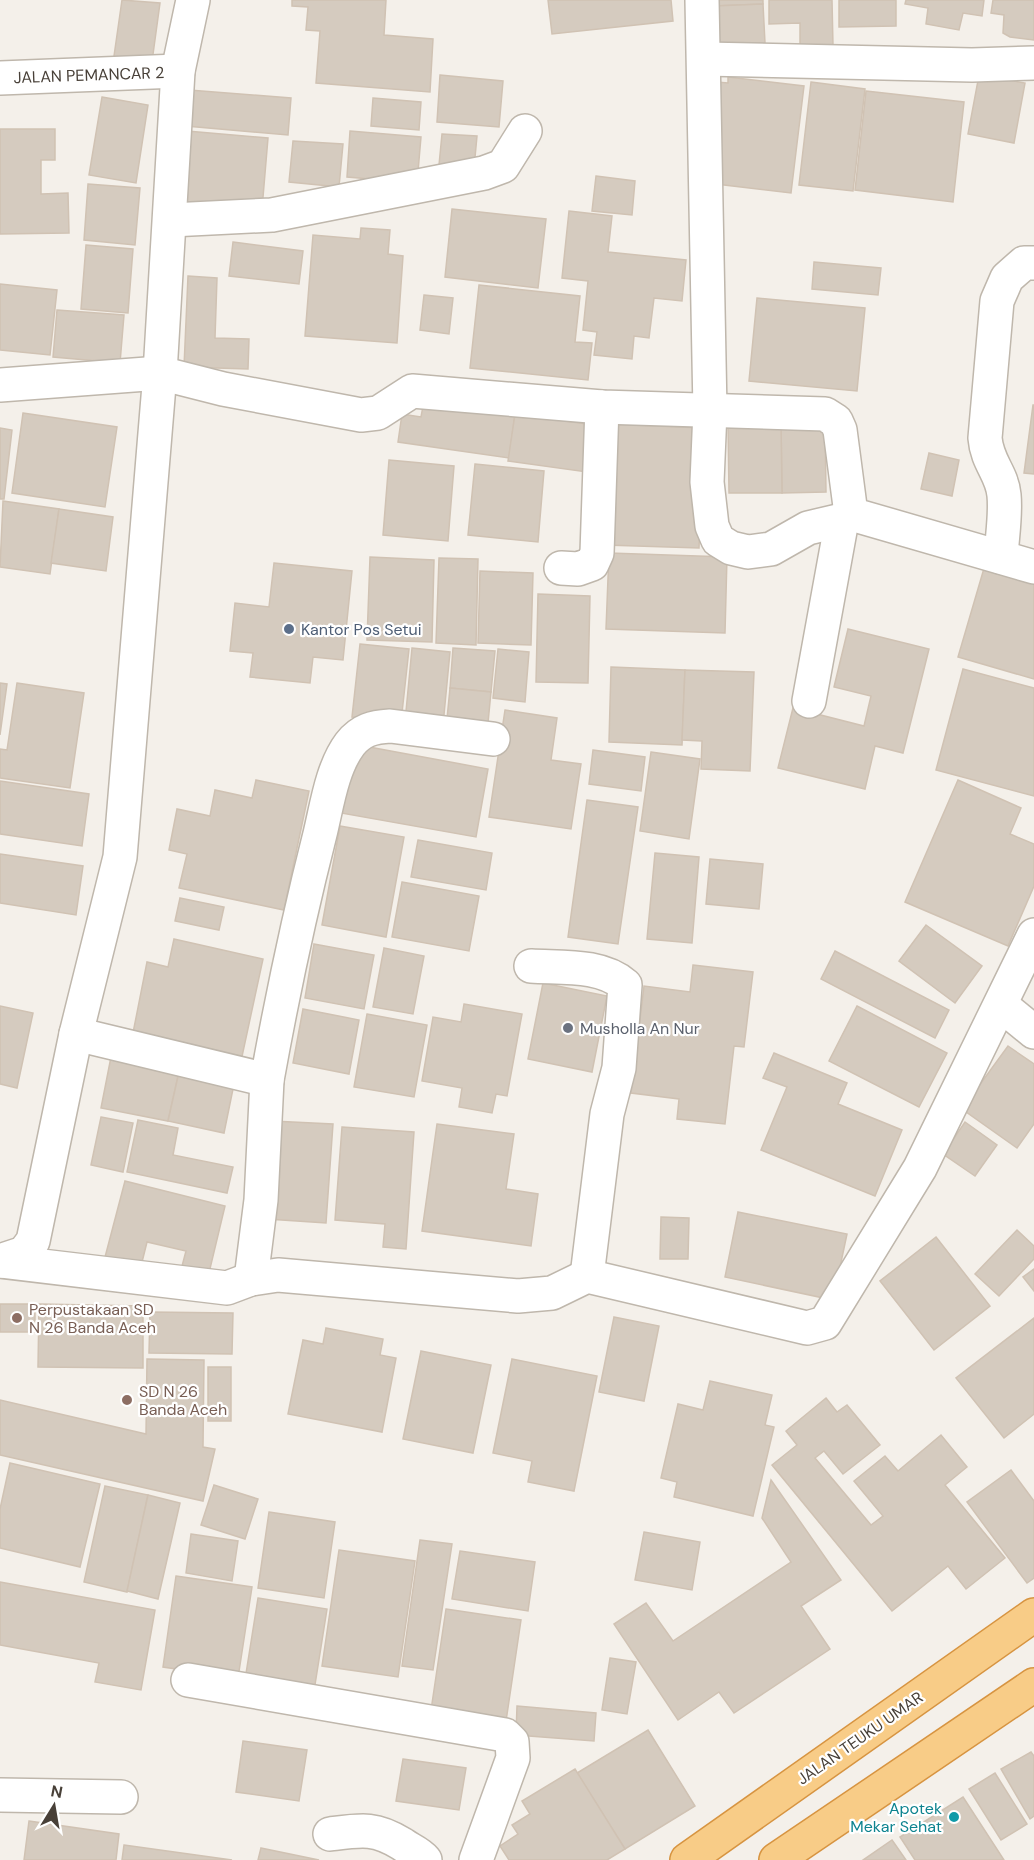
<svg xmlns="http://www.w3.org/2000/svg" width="1034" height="1860" font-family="'DM Sans',sans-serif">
<rect width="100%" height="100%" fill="#f4f0ea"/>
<g fill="#d5cbbf" stroke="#d0c2b3" stroke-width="1.5">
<polygon points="122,0 160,3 151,69 113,63"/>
<polygon points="292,0 386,0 384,35 433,39 430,92 316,83 320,31 306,30 308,7 292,6"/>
<polygon points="548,0 671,0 673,21 552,34"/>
<polygon points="714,0 763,0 763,4 714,6"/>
<polygon points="769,0 832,0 833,46 800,46 800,23 769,24"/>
<polygon points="839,0 896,0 896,26 839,27"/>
<polygon points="906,0 984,0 982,16 963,13 959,30 926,24 928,8 905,4"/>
<polygon points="993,0 1034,0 1034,40 1010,37 1003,33 1004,15 991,13"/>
<polygon points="763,4 765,43 715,44 714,6"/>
<polygon points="440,75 503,81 499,127 437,122"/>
<polygon points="979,75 1025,83 1014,143 968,134"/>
<polygon points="728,77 804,86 791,193 716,184 717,82 728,83"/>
<polygon points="811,82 865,89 853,191 799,185"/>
<polygon points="189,90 291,98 288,135 186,126"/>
<polygon points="866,91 964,102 953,202 855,190"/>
<polygon points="102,97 148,105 136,183 89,175"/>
<polygon points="373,98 421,102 419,130 371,126"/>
<polygon points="0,129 55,129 55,160 41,160 41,194 68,193 69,233 0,234"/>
<polygon points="187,131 268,138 262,209 182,202"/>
<polygon points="350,131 421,137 417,183 347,177"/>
<polygon points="442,134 477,136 474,168 439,165"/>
<polygon points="293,141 343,144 339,187 289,182"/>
<polygon points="596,176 635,181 632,215 592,211"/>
<polygon points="88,184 140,188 135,245 84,240"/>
<polygon points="452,209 546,219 538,288 445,277"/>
<polygon points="569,211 612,216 608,252 686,260 682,301 654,298 649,338 634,336 632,359 594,355 597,332 583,330 588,281 562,278"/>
<polygon points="361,228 390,230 388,254 403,256 397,343 305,336 313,235 360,239"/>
<polygon points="233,242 303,251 299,284 229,276"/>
<polygon points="86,245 133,249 128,313 81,309"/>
<polygon points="814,262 881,268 878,295 812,289"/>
<polygon points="188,276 217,278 215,338 249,339 248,369 184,367"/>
<polygon points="0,284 57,290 50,355 0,350"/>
<polygon points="479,285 580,296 575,342 592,343 588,380 470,368"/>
<polygon points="424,295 453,298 449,334 420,330"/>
<polygon points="757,298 865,308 857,391 749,381"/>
<polygon points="57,310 124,315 120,363 53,357"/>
<polygon points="424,401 515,414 509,458 398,442 402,414 421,417"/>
<polygon points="1033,405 1034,405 1034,474 1024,473"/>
<polygon points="23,413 117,427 105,507 12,493"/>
<polygon points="515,414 594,425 587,472 508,461"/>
<polygon points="781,423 825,423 826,492 782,493"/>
<polygon points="781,423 782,493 729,493 728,424"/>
<polygon points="609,424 703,428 699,548 605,545"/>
<polygon points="0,428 12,430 4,499 0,499"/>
<polygon points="929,453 959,460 952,496 921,489"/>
<polygon points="389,460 454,466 448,541 383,535"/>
<polygon points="475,464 544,471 538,542 468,535"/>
<polygon points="3,501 59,509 50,574 0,567"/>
<polygon points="59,509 113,517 106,571 51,563"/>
<polygon points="609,553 727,557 725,633 606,629"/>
<polygon points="370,557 434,560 432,642 367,640"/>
<polygon points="439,558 478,559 476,645 436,643"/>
<polygon points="274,563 352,571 343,660 313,657 310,683 250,677 253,653 230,651 235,603 269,607"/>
<polygon points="985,565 1034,579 1034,679 958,657"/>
<polygon points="480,571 533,573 531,645 478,643"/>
<polygon points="538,594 590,596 588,683 536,682"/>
<polygon points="848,629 929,649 903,753 875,746 865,789 778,768 793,708 864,726 871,696 834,687"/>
<polygon points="360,644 409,649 401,722 352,717"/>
<polygon points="412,648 450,652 443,725 405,722"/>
<polygon points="453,648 495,651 491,692 450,688"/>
<polygon points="498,649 529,652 525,702 493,698"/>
<polygon points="611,667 685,670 682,745 609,742"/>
<polygon points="963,669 1034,688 1034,796 936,770"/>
<polygon points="685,670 754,672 750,771 701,769 702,741 682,740"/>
<polygon points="0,683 7,684 0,735"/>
<polygon points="17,683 84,693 70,788 0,778 0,749 7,750"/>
<polygon points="450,688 491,692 487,733 446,729"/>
<polygon points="505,710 557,718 551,760 581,764 571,829 489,817"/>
<polygon points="353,744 488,769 476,837 341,813"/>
<polygon points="593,750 645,757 641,791 589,784"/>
<polygon points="651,752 700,759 689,839 640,831"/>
<polygon points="256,780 309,791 284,910 179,888 187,854 169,850 177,809 210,816 215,790 252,798"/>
<polygon points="958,780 1021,808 1010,834 1034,844 1034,886 1008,946 905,902"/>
<polygon points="0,781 89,794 82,846 0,834"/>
<polygon points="587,800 638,807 618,944 568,937"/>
<polygon points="340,826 404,837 386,937 322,925"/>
<polygon points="418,840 492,853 486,890 411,877"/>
<polygon points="655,853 699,857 692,943 647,939"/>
<polygon points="0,854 83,866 76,915 0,903"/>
<polygon points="710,859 763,864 759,909 706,904"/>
<polygon points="402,882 479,896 469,951 392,937"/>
<polygon points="180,898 224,907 219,930 175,921"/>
<polygon points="926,925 982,966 955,1003 899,961"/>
<polygon points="174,939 263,959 241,1061 132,1038 147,962 168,967"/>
<polygon points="314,944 374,955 364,1009 305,998"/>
<polygon points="384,948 424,956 413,1014 373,1007"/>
<polygon points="835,951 949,1010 935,1038 821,979"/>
<polygon points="693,965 753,972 744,1047 734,1046 725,1124 677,1119 679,1099 631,1093 644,986 690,992"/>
<polygon points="543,983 607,996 592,1072 528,1059"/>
<polygon points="464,1004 522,1014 507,1096 496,1094 492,1113 459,1107 462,1088 422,1081 433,1017 461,1022"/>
<polygon points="0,1006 33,1013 17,1088 0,1084"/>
<polygon points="857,1006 947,1053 919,1107 829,1061"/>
<polygon points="303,1009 359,1020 349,1074 293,1063"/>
<polygon points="367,1014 427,1025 414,1097 354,1087"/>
<polygon points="1008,1046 1034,1064 1034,1124 1017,1148 962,1109"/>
<polygon points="774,1053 847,1083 838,1104 902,1130 875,1196 761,1150 787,1087 763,1078"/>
<polygon points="111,1057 179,1072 168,1121 101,1108"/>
<polygon points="179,1072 234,1084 224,1133 168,1121"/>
<polygon points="101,1117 133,1123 123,1172 91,1165"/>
<polygon points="138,1120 178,1128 173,1155 233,1167 227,1193 127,1172"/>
<polygon points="272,1121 333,1124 326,1223 267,1219"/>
<polygon points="965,1122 997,1145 975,1176 943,1154"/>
<polygon points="437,1124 514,1134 506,1189 538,1194 531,1246 422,1231"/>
<polygon points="342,1127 414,1132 406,1249 383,1247 385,1224 335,1220"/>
<polygon points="125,1181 225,1206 208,1277 181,1270 186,1251 147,1242 140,1270 104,1261"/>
<polygon points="738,1212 847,1234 833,1300 725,1277"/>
<polygon points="661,1217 689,1218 688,1259 660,1259"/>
<polygon points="1017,1230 1034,1246 1034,1259 999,1296 975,1274"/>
<polygon points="936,1237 990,1306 934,1350 880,1281"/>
<polygon points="1034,1269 1034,1291 1023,1277"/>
<rect x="0" y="1304" width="35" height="28"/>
<polygon points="39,1304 143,1306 143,1368 38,1367"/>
<polygon points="150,1312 233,1313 232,1354 149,1353"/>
<polygon points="614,1317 659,1326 644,1401 599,1392"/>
<polygon points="1034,1318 1034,1414 1004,1438 956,1378"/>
<polygon points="326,1328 383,1339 380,1355 396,1358 382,1432 288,1414 303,1340 323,1344"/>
<polygon points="421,1351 491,1365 473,1453 403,1439"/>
<polygon points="147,1359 204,1360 203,1447 215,1449 203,1501 0,1455 0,1400 146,1434"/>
<polygon points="512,1359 597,1376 574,1491 528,1482 532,1461 493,1453"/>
<rect x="208" y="1367" width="23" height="54"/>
<polygon points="710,1381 772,1395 765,1425 774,1427 753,1516 674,1497 677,1482 661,1478 678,1404 703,1410"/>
<polygon points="826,1398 837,1412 847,1405 880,1445 843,1474 824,1451 815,1458 871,1525 883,1516 854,1481 885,1456 898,1471 941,1435 967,1467 945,1485 1005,1558 966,1589 948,1566 892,1611 772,1465 797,1445 786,1431"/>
<polygon points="10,1463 100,1484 80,1567 0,1548 0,1509"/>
<polygon points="1011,1470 1034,1501 1034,1578 1027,1583 967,1502"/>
<polygon points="771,1480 841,1580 801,1606 830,1649 734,1713 719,1692 678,1720 614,1624 646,1603 673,1641 791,1562 762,1518"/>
<polygon points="214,1485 258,1499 245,1539 201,1525"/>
<polygon points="105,1486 148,1495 127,1592 84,1582"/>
<polygon points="148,1495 180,1503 158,1599 127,1591"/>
<polygon points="269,1512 335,1522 324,1598 258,1588"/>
<polygon points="644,1532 700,1542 692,1590 635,1580"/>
<polygon points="191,1534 238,1541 232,1581 186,1573"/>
<polygon points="420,1540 452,1544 433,1670 402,1666"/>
<polygon points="339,1550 415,1561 398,1677 322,1666"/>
<polygon points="460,1551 535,1562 528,1611 452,1599"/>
<polygon points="176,1576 252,1587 238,1678 163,1667"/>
<polygon points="0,1582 155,1610 141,1690 95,1682 99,1663 0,1645"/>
<polygon points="258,1598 327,1609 314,1691 245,1680"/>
<polygon points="446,1609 521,1620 505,1728 430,1717"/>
<polygon points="610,1658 636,1662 627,1714 602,1710"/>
<polygon points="517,1706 596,1713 594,1741 516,1735"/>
<polygon points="648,1730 695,1806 625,1849 577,1773"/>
<polygon points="243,1741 307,1750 299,1801 236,1792"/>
<polygon points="1031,1752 1034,1756 1034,1816 1030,1819 1001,1769"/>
<polygon points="403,1759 466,1768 459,1810 396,1801"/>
<polygon points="575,1769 625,1849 607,1860 509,1860 500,1846 518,1834 512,1825 530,1814 522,1801"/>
<polygon points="995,1773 1027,1824 1001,1840 969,1789"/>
<polygon points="963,1797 1004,1860 915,1860 900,1837"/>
<polygon points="29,1821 119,1834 116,1860 24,1860"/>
<polygon points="892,1840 906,1860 863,1860"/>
<polygon points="124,1845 232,1860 122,1860"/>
<polygon points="261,1848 319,1860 258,1860"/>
</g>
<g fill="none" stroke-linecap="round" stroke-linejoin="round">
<g stroke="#bfb7ac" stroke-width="36">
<g id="minor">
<polyline points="702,0 710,411 707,482 712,526 718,540 731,548 748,552 771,549 808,528 842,520 851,514"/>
<polyline points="704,59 972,65 1034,63"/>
<polyline points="0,78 178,71"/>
<polyline points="171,220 272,215 484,173 503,166 525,131"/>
<polyline points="0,385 160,373 223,389 361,415 378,413 412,391 602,407 825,414 836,421 840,430 851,514 1034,567"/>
<path d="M1001,557C1002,537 1006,515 1004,495C1002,473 987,463 985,438L997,301L1007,278L1024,263H1034"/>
<polyline points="561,568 578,569 592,564 597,553 602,407"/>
<polyline points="809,701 842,520"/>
<path d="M531,966C562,968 601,964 625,985L619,1068L607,1114L587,1276"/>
<polyline points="1001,1005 1034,1032"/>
<path d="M76,1034L267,1080C282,997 299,916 320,834C327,805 332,768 350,744C361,730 373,727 390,726L493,739"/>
<polyline points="0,1261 227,1288 251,1279 278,1275 518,1296 552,1293 587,1276 807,1328 825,1323 920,1168 1034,935"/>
<polyline points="251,1279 261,1200 267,1080"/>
<polyline points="188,1680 505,1735 512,1742 513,1758 476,1860"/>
<polyline points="0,1795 121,1797"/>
<path d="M330,1834C361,1830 375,1827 402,1844C410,1850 418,1852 425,1860"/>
</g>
</g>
<g stroke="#bfb7ac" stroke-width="36">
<polyline id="tertiary" points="0,1261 24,1253 33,1241 76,1034 120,857 160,373 178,71 193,0"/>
</g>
<g stroke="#d79441" stroke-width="36">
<g id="trunk">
<polyline points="687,1860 1034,1615"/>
<polyline points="776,1860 1034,1685"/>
</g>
</g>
<use href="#minor" stroke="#fff" stroke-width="33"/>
<use href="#tertiary" stroke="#fff" stroke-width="33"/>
<use href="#trunk" stroke="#f8cc87" stroke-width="33"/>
</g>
<circle fill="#5c6f8a" stroke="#fff" stroke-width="2" cx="289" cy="629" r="6"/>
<circle fill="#6b7280" stroke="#fff" stroke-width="2" cx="568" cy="1028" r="6"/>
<g fill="#8d6e63" stroke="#fff" stroke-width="2">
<circle cx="17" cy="1318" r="6"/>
<circle cx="127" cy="1400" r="6"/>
</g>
<circle fill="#0f9aa8" stroke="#fff" stroke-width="2" cx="954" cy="1817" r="6"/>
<g text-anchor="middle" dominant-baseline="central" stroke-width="4.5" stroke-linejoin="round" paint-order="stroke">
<g font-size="16" fill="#484038" stroke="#fff">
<text transform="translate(89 75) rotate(-2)">JALAN PEMANCAR 2</text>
<text transform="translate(860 1738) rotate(-35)">JALAN TEUKU UMAR</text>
</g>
<g font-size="16" fill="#4e5e75" stroke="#fff" text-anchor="start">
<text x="301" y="629">Kantor Pos Setui</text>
</g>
<g font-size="16" fill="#5b616d" stroke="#fff" text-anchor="start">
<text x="580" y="1028">Musholla An Nur</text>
</g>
<g font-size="16" fill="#785e54" stroke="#fff" text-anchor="start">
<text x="29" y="1309">Perpustakaan SD<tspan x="29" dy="18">N 26 Banda Aceh</tspan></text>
<text x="139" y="1391">SD N 26<tspan x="139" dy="18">Banda Aceh</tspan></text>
</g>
<g font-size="16" fill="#0d838f" stroke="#fff" text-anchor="end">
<text x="942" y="1808">Apotek<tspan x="942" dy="18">Mekar Sehat</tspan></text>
</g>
</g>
<g transform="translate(54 1806) rotate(11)" stroke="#ffffff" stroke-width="4.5" paint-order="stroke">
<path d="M0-4.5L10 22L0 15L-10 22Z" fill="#484038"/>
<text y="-9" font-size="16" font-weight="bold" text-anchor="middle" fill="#484038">N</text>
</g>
</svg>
